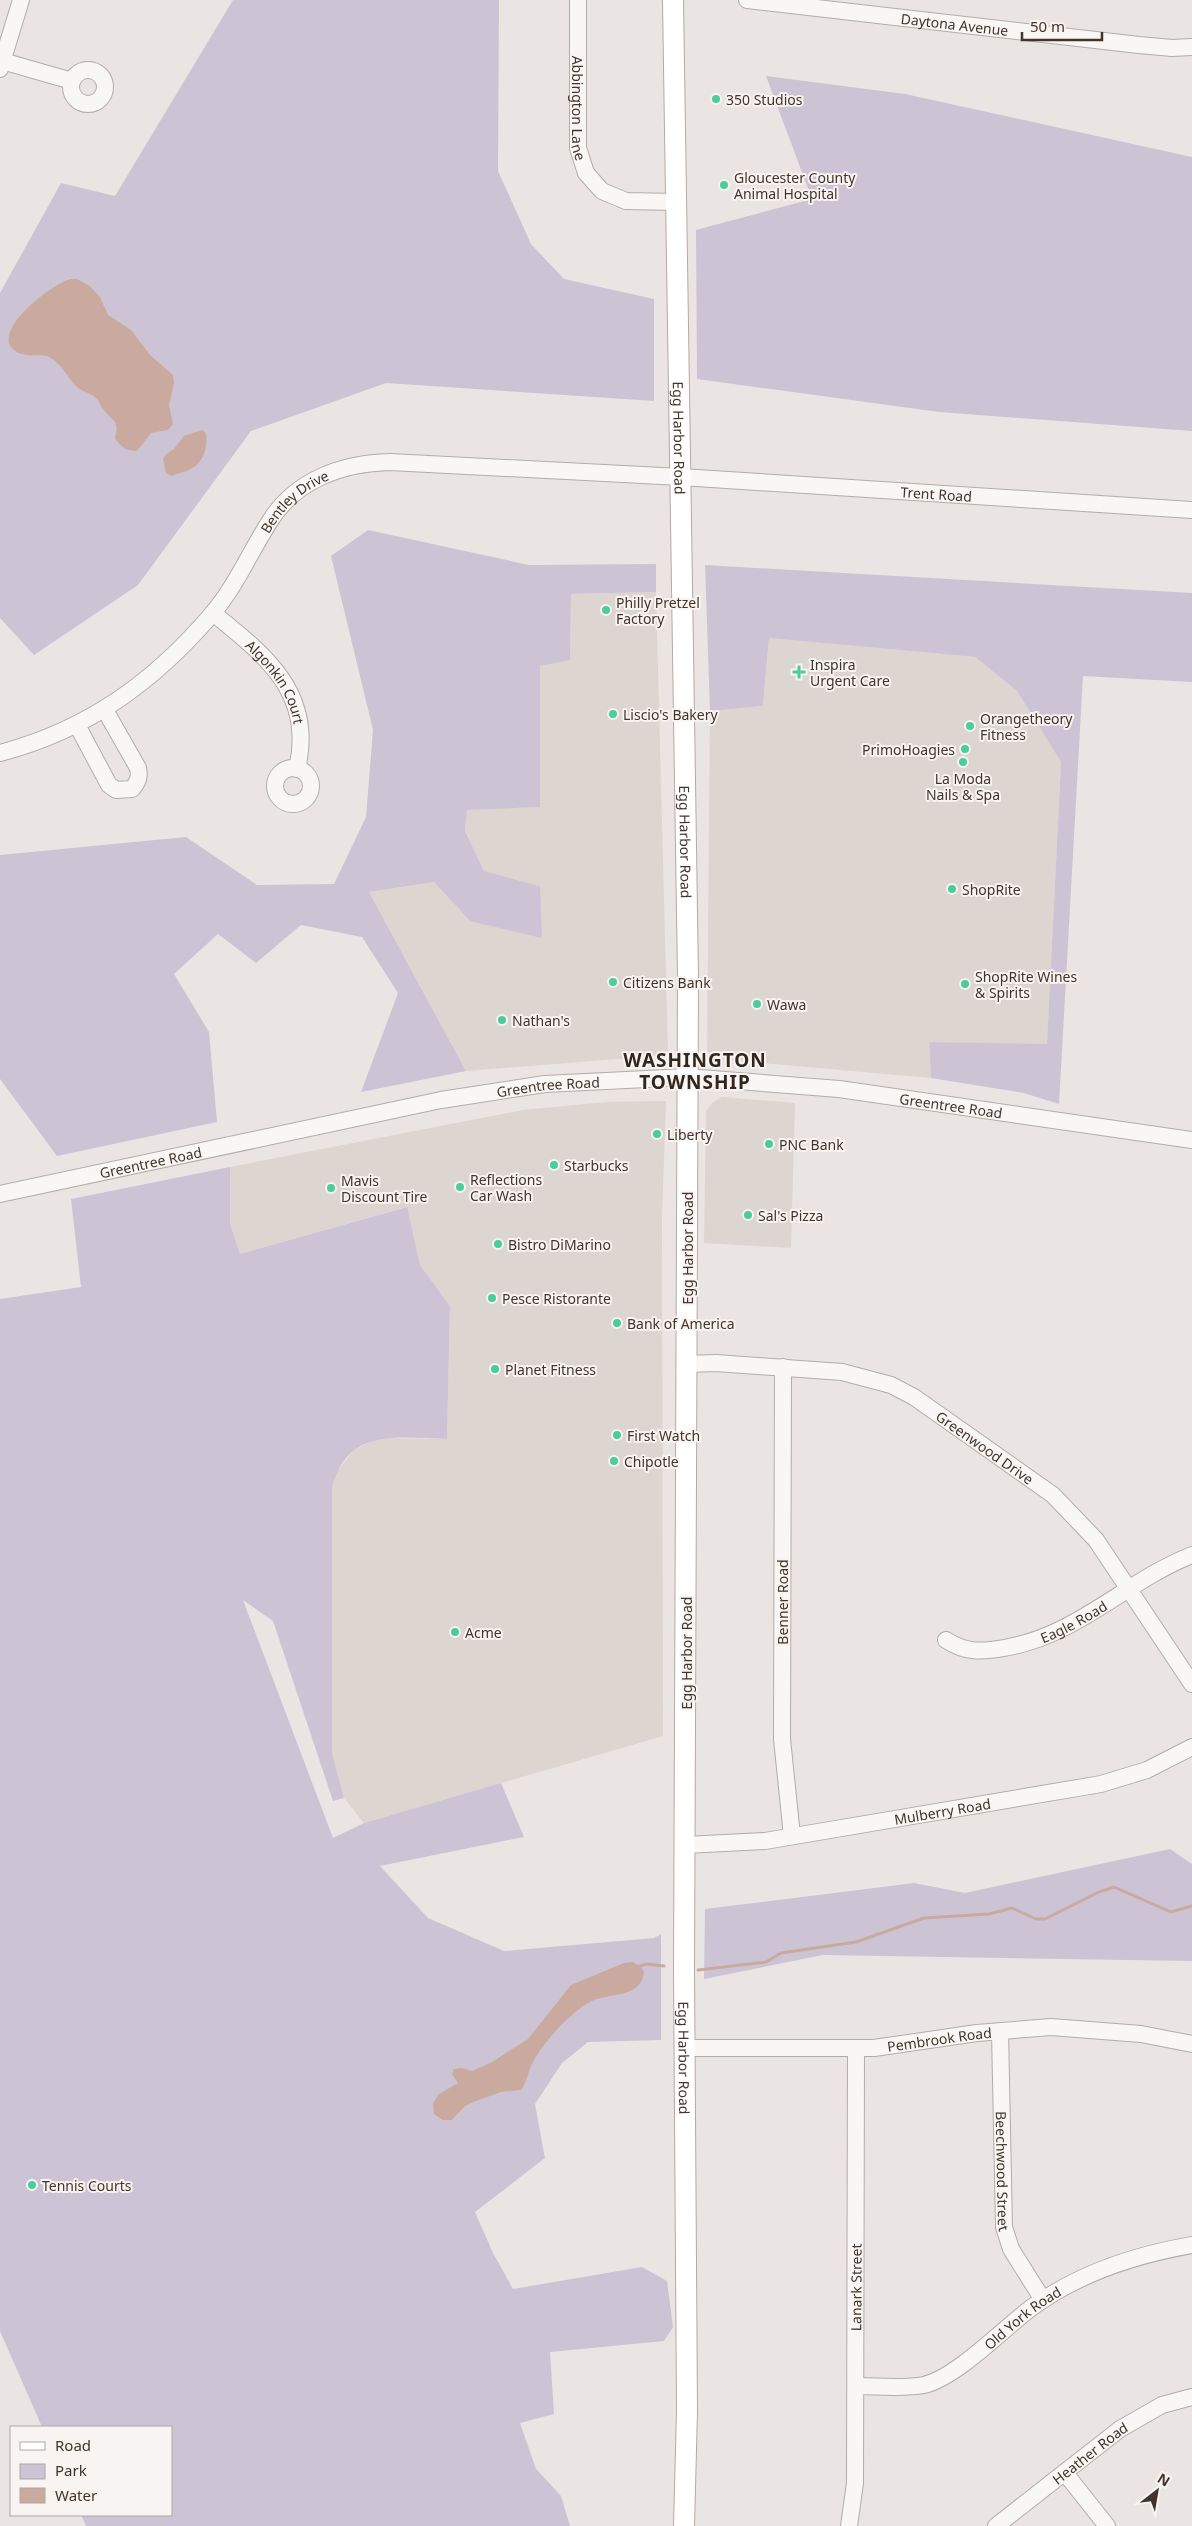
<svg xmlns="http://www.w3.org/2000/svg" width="1192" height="2526" font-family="'Noto Sans',sans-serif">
<rect width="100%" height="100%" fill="#eae5e2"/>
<g fill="#dcd5d0">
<polygon points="656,592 668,1055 466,1071 369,892 434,882 470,921 540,886 484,871 465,831 467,809 540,807 540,666 570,659 571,594"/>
<polygon points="769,638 975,657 1017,691 1061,762 1047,1045 929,1042 931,1078 716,1059 707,1051 710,711 763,706"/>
<polygon points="722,1097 795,1103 791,1248 704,1243 706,1111 713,1102"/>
<polygon points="666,1101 662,1217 663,1736 364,1823 344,1798 332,1753 332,1488 336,1473 354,1450 378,1438 447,1439 450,1306 420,1265 406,1207 240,1254 230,1224 230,1167 523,1110 607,1102"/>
</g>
<g fill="#ccc4d4">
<polygon points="233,0 499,0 498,171 531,244 564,279 654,299 654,401 386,383 251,431 138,585 34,655 0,618 0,293 61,183 115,196"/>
<polygon points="766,76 905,94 1192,157 1192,431 939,412 697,379 696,230 812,199"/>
<polygon points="368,530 529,565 656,564 656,592 571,594 570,660 540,666 540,807 467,810 465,831 484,871 540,886 542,938 470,921 434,882 369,892 466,1071 361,1092 398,993 362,937 301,925 256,963 218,934 174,974 209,1032 217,1122 57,1156 0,1079 0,855 186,837 257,885 334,884 366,817 373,730 331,556"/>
<polygon points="705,565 1192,593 1192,682 1083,676 1059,1104 1024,1093 931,1078 929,1042 1047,1044 1061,762 1017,691 975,657 769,638 763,706 710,711"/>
<path d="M230,1167V1224L240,1254L407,1207L420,1265L450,1306L447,1439C398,1438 347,1427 332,1488V1753L344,1798L333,1801L273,1621L243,1600L333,1838L364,1823L501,1783L524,1837L380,1866L428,1918L504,1951L654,1938L661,1934V2040L588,2042L562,2063L535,2104L545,2158L475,2212L493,2253L513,2289L642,2267L667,2281L673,2327L664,2341L550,2352L554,2414L520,2423L536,2469L561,2496L570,2526H86L81,2515H171V2427H42L0,2331V1299L81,1287L71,1199Z"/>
<polygon points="1170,1849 1192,1864 1192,1961 823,1955 704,1979 705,1909 914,1883 965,1893"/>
</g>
<g fill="#caaa9e">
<path d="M70,279H77L90,286L100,297L108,315L131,330L150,355L173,375L174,384L169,405L173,424L168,430L151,433L137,451C126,451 121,447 115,438C120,420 112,421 103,409C100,405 99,400 95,397C88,392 80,391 75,385C66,375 62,364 49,357C38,352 22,361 10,346C0,323 52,285 70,279Z"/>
<path d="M202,430L206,433C208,446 204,462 191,469C186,472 178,473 172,476L166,473L163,459L166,454L174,449L184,436Z"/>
<path d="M633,1962L642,1968L644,1972C642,2000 604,1992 588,2003C568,2015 544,2042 533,2062C528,2071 527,2082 521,2090L501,2092L476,2101L465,2106L452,2120H443L434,2114L433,2103L439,2094L458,2083L452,2074L454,2069L462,2068L472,2071L492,2062L528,2039L571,1985L624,1963Z"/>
</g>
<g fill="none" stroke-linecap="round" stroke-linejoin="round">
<g stroke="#caaa9e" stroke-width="3">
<polyline points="637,1967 647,1964 664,1966"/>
<polyline points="698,1970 766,1962 781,1953 856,1942 924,1918 989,1914 1012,1908 1036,1919 1045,1919 1099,1892 1114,1887 1171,1912 1192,1906"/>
</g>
<g stroke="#b4aca7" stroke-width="18">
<g id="minor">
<path id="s1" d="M578,0V148L586,173L602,191L626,201L675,202"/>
<path id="s2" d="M747,0L1139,45L1172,48L1192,47"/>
<polyline points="2,61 72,81"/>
<polyline points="0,69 21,0"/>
<circle cx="88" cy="87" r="17"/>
<path id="s3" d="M213,613C265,655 315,693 297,769"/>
<path d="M77,725L109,785L116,790L132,789C138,782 140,777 138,768L105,710"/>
<path id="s4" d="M0,753C87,730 153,683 212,614C236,586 250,552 270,521C296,479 344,463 390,462L681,477L1192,510"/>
<circle cx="293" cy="786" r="18"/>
<path id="s5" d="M0,1194L441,1100L545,1084L687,1077L839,1089L1192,1140"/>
<path id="s6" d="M686,1364L716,1363L842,1372L891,1385L914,1397L1053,1495L1096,1540L1192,1684"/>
<polyline points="783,1367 782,1739 792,1836"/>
<path id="s7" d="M946,1640C966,1653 982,1652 1004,1648C1077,1636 1126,1581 1192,1555"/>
<path id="s8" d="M685,1845L765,1841L1101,1784L1147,1770L1192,1747"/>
<path id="s9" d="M1000,2031L1004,2227L1011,2249L1043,2300"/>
<path id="s10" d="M685,2048H874L977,2033L1051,2027L1141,2034L1192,2044"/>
<path id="s11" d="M856,2386C878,2386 902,2389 924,2385C957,2377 1003,2329 1031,2308C1079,2273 1134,2255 1192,2245"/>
<polyline points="1065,2473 1107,2526"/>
<path id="s12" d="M849,2526L855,2483L856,2049"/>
<path id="s13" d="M996,2526L1120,2429L1162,2405L1192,2397"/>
</g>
</g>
<g stroke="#b6a9a2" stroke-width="22">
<g id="major">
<path id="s14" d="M673,0L688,977L684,1970L687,2411L684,2526"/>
</g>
</g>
<use href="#minor" stroke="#f9f7f5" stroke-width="16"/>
<use href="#major" stroke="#fff" stroke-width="20"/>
</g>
<g fill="#4acd9b" stroke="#f8f4f2" stroke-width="2">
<circle cx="716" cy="99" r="5"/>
<circle cx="724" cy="185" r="5"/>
<circle cx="606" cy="610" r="5"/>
<path d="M796.5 664.5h5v5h5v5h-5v5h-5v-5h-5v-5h5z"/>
<circle cx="613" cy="714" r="5"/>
<circle cx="970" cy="726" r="5"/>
<circle cx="965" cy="749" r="5"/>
<circle cx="963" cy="762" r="5"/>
<circle cx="952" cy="889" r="5"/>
<circle cx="613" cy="982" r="5"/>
<circle cx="965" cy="984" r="5"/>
<circle cx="757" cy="1004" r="5"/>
<circle cx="502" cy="1020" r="5"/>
<circle cx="657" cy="1134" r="5"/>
<circle cx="769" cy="1144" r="5"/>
<circle cx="554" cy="1165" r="5"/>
<circle cx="460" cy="1187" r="5"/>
<circle cx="331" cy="1188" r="5"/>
<circle cx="748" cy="1215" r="5"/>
<circle cx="498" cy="1244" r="5"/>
<circle cx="492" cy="1298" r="5"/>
<circle cx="617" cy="1323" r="5"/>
<circle cx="495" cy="1369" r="5"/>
<circle cx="617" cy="1435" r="5"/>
<circle cx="614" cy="1461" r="5"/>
<circle cx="455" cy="1632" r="5"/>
<circle cx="32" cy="2185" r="5"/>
</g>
<g text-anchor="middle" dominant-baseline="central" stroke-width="4" stroke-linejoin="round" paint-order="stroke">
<g font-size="14" fill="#42342a" stroke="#f8f4f2">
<text stroke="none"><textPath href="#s2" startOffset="209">Daytona Avenue</textPath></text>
<text stroke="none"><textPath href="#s1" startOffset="108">Abbington Lane</textPath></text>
<text stroke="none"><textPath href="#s14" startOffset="438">Egg Harbor Road</textPath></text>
<text stroke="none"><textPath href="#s4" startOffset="1054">Trent Road</textPath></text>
<text stroke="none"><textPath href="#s4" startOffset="399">Bentley Drive</textPath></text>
<text stroke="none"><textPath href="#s3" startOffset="95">Algonkin Court</textPath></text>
<text stroke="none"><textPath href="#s14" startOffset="842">Egg Harbor Road</textPath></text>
<text stroke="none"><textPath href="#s5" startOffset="559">Greentree Road</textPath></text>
<text stroke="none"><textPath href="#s5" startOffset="964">Greentree Road</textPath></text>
<text stroke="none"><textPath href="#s5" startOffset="154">Greentree Road</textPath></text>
<text transform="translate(687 1248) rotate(-90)">Egg Harbor Road</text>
<text stroke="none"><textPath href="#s6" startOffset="320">Greenwood Drive</textPath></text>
<text transform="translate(782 1602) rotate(-90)">Benner Road</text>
<text stroke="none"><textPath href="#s7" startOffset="135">Eagle Road</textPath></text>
<text transform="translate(686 1653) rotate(-90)">Egg Harbor Road</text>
<text stroke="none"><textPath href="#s8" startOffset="260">Mulberry Road</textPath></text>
<text stroke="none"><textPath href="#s10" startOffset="255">Pembrook Road</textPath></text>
<text stroke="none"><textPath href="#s14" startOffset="2058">Egg Harbor Road</textPath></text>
<text stroke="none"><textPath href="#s9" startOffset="140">Beechwood Street</textPath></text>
<text stroke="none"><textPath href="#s12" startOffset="239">Lanark Street</textPath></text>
<text stroke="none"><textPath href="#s11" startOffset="188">Old York Road</textPath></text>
<text stroke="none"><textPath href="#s13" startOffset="119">Heather Road</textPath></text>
</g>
<g font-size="14" fill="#42342a" stroke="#f8f4f2" text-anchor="start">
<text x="726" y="99">350 Studios</text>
<text x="734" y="177">Gloucester County<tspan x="734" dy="16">Animal Hospital</tspan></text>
<text x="616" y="602">Philly Pretzel<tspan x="616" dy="16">Factory</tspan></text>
<text x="810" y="664">Inspira<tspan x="810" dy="16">Urgent Care</tspan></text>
<text x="623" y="714">Liscio's Bakery</text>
<text x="980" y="718">Orangetheory<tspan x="980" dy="16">Fitness</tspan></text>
<text x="955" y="749" text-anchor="end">PrimoHoagies</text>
<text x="963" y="778" text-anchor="middle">La Moda<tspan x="963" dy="16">Nails &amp; Spa</tspan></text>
<text x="962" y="889">ShopRite</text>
<text x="975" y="976">ShopRite Wines<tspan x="975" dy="16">&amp; Spirits</tspan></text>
<text x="623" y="982">Citizens Bank</text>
<text x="767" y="1004">Wawa</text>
<text x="512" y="1020">Nathan's</text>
<text x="667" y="1134">Liberty</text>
<text x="779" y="1144">PNC Bank</text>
<text x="564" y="1165">Starbucks</text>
<text x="470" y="1179">Reflections<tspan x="470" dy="16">Car Wash</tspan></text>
<text x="341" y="1180">Mavis<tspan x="341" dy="16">Discount Tire</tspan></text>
<text x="758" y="1215">Sal's Pizza</text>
<text x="508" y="1244">Bistro DiMarino</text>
<text x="502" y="1298">Pesce Ristorante</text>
<text x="627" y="1323">Bank of America</text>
<text x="505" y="1369">Planet Fitness</text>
<text x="627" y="1435">First Watch</text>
<text x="624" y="1461">Chipotle</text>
<text x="465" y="1632">Acme</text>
<text x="42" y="2185">Tennis Courts</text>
</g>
<g font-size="19" font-weight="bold" letter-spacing="1" fill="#33261c" stroke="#f8f4f2">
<text x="695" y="1060">WASHINGTON<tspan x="695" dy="22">TOWNSHIP</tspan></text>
</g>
</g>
<rect x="10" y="2426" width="162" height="90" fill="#f8f4f2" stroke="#afa7a2"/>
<rect x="20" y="2442" width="25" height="8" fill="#ffffff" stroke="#afa7a2"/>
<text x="55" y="2451" font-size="15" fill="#42342a">Road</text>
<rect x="20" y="2464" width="25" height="15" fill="#ccc4d4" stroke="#afa7a2"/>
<text x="55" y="2476" font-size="15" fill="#42342a">Park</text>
<rect x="20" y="2488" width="25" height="15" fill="#caaa9e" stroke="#afa7a2"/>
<text x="55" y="2501" font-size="15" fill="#42342a">Water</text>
<g transform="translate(1157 2491) rotate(31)" stroke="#f8f4f2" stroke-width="4" paint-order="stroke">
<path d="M0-4L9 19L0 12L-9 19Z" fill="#42342a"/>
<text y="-8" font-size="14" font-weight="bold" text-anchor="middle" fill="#42342a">N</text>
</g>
<path d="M1022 32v8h80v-8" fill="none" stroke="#42342a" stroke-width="2.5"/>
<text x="1030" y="32" font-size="15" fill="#42342a" stroke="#f8f4f2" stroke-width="4" paint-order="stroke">50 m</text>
</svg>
